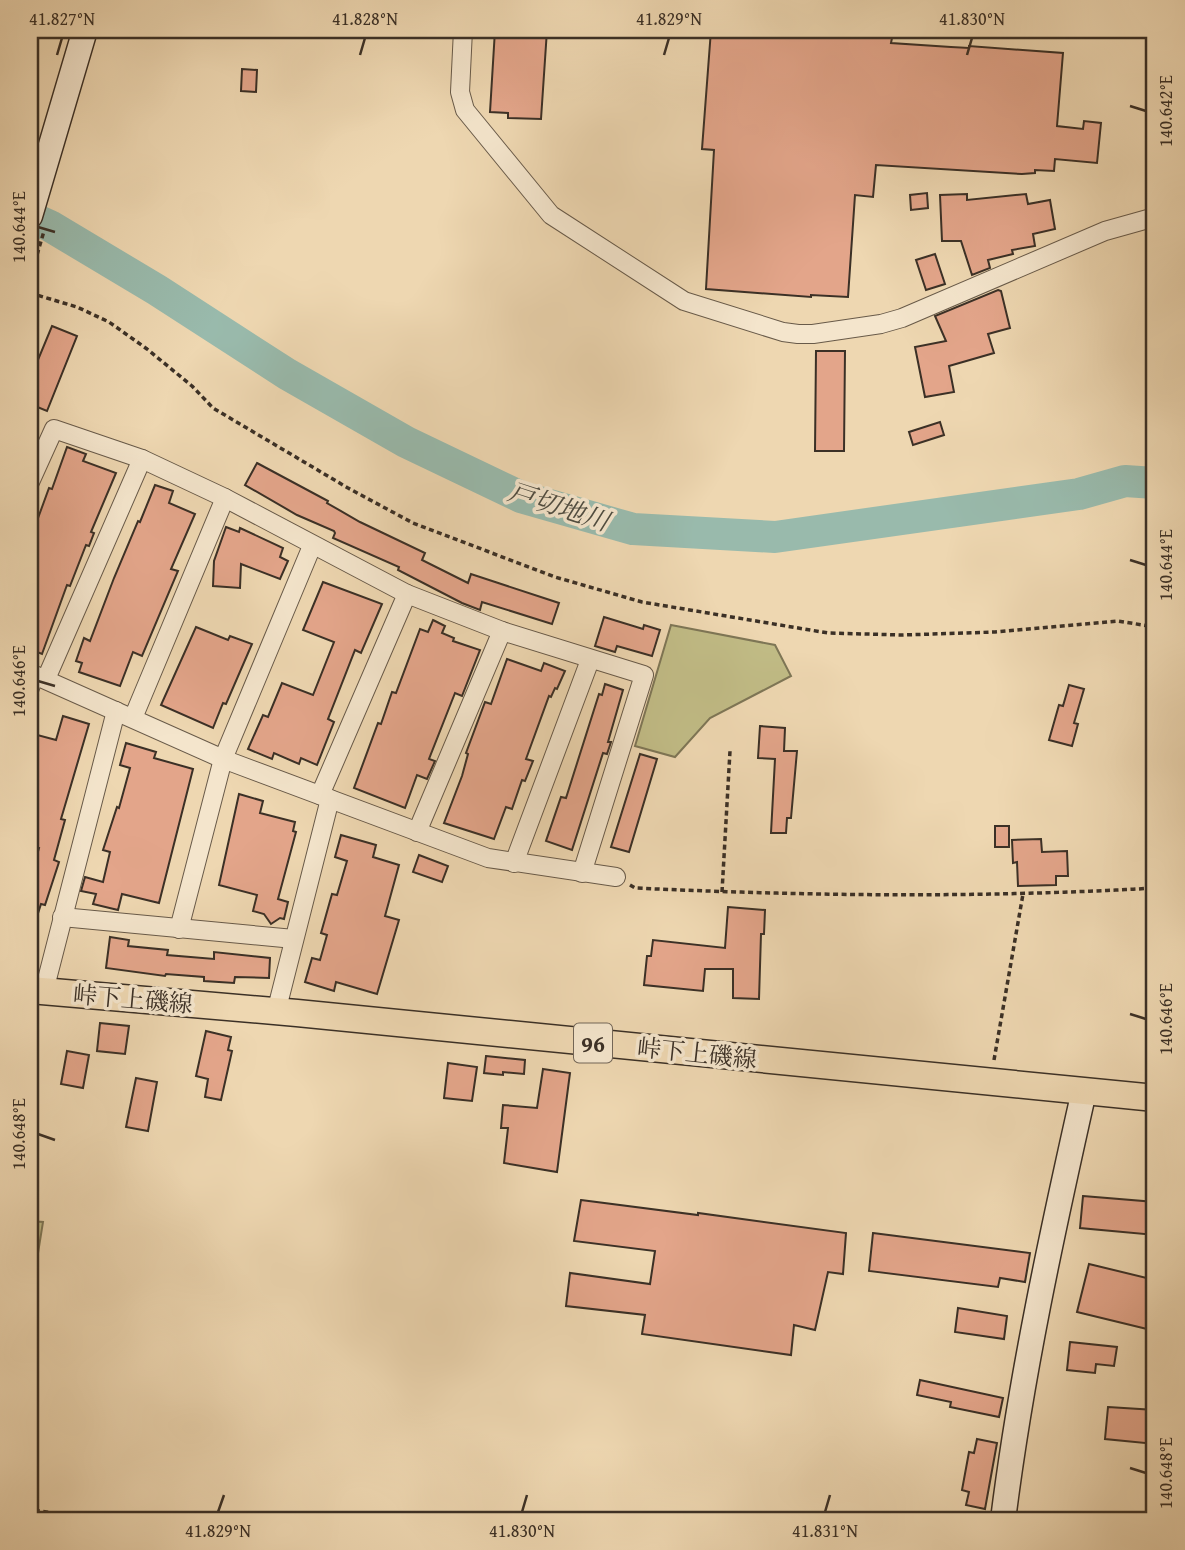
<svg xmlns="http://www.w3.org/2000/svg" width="1185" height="1550" font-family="'Gentium Book Plus','Noto Serif JP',serif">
<rect width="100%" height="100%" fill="#eed7b1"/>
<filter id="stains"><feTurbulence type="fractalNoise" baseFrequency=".00286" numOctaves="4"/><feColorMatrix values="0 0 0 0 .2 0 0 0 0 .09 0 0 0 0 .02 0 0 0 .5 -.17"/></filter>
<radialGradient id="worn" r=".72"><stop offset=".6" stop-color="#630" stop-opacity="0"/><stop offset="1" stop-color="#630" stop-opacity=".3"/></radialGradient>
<g fill="#c1bc86" stroke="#7e7656" stroke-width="2">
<polygon points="671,625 775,645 791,676 710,718 675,757 635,746"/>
<polygon points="30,1221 43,1222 30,1303"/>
</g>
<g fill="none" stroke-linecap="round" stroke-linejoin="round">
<polyline stroke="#99baac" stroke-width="32" points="30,217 50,226 157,290 287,374 406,442 521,497 633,529 775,537 1079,494 1125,481 1155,483"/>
</g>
<g fill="#e3a58a" stroke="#3b3026" stroke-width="2">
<polygon points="495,30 547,30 541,119 508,118 508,113 490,112"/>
<polygon points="711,30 823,33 892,38 891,43 951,47 969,48 969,46 1063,53 1057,126 1083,129 1084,121 1101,123 1097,163 1055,159 1054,171 1035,170 1035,173 1022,174 876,165 873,197 855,195 848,297 811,295 811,297 706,289 714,150 702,149"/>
<polygon points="242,69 257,70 256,92 241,91"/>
<polygon points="927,193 928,208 911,210 910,195"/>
<polygon points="967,194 967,200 1026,194 1028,204 1050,200 1055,229 1033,234 1035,246 1012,250 1013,254 988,260 990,268 972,275 961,241 942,241 940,195"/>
<polygon points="935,254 945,284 926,290 916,260"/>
<polygon points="998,290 1001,291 1010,328 988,334 994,353 949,366 954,392 925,397 915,347 946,341 935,316"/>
<polygon points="52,326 77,336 47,411 30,404 30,379"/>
<polygon points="816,351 845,351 844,451 815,451"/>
<polygon points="940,422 944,435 913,445 909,432"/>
<polygon points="67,447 86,454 83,461 116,473 91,532 94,533 89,546 86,545 70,586 67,585 42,654 30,649 30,540 49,488 52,489"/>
<polygon points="257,463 328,501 327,503 360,522 425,553 422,560 468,583 471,574 559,603 552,624 482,602 480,610 462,603 398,570 399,567 333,538 335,533 334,531 297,515 245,485"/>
<polygon points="155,485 173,491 169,503 195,514 171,569 178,571 142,656 133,652 120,686 79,672 82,663 76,661 84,638 90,641 114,578 138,521 140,522"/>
<polygon points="226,527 239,532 240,528 283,548 280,557 288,561 280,579 241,564 240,588 213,586 214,561"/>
<polygon points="323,582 382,604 361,653 355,650 328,719 334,722 317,765 301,758 299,764 274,753 272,759 248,749 263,715 268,717 282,683 313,695 334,642 303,630"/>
<polygon points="604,617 643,629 644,625 660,630 652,656 617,646 615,652 595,646"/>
<polygon points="433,620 445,626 442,633 454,638 453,641 480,650 462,696 455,693 429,759 435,761 427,779 417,775 405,808 354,788 378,723 381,724 392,692 396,693 420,629 428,632"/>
<polygon points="196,627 228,640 230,636 252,644 226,704 223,703 213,728 161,705"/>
<polygon points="507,659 541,671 544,663 565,671 557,689 555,688 551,697 549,696 526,759 533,761 525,781 522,780 512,809 506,807 494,839 444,823 462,776 468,754 466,753 485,702 491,704"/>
<polygon points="605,684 623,690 608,742 611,742 607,754 603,753 572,850 546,841 561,797 566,798 599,694 602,695"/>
<polygon points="1069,685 1084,689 1074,723 1078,724 1072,746 1049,740 1059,705 1063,706"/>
<polygon points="63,716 89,724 61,819 65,820 54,860 59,862 45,905 41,904 33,929 30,929 30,881 39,848 30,846 30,733 56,740"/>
<polygon points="760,726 785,728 784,751 797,751 791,818 787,818 786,833 771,833 775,759 758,758"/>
<polygon points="126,743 156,752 154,758 193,769 159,903 122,894 118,910 93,904 96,894 81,891 85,877 103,882 110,852 103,850 117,807 119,808 130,768 120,765"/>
<polygon points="640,754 657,759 629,852 611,847"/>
<polygon points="239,794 263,801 260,813 295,822 293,831 296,832 278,899 288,902 284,919 280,918 271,924 264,914 253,911 257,895 219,885"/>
<rect x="995" y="826" width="14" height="21"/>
<polygon points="341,835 376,845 373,857 399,865 385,916 399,920 377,994 336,982 334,991 305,982 312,958 320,960 327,935 321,933 332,894 337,895 347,861 335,857"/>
<polygon points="1041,839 1042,852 1067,851 1068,876 1056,876 1056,885 1018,886 1017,862 1013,863 1012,840"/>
<polygon points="419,855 448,866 442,882 413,872"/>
<polygon points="728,907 765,910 764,934 761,934 759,999 733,998 733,969 705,969 703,991 644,985 647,956 651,956 653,940 725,948"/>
<polygon points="110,937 129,940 128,946 168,950 167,955 214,959 214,952 270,958 269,978 235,977 234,983 204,981 204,977 166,974 165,976 106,968"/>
<polygon points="100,1023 129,1026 125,1054 97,1051"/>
<polygon points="206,1031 231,1037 228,1050 232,1051 221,1100 205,1097 208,1079 196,1076"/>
<polygon points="67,1051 89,1055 83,1088 61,1084"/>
<polygon points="486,1056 525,1060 524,1074 503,1072 503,1075 484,1073"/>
<polygon points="448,1063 477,1067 472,1101 444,1098"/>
<polygon points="543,1069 570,1073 557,1172 504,1163 508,1128 501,1128 503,1105 537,1108"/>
<polygon points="136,1078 157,1082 148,1131 126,1127"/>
<polygon points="1083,1196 1155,1202 1155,1235 1080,1228"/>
<polygon points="581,1200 698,1215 698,1213 846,1233 843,1274 828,1272 815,1330 794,1325 791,1355 642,1334 645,1315 566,1306 570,1273 650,1284 655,1251 574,1241"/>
<polygon points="873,1233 1030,1253 1025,1282 1000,1278 998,1287 869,1271"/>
<polygon points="1089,1264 1155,1280 1155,1295 1147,1329 1077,1312"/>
<polygon points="958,1308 1007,1316 1004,1339 955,1332"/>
<polygon points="1070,1342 1117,1347 1114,1366 1096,1364 1095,1373 1067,1370"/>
<polygon points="920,1380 1003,1398 999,1417 950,1407 951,1402 917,1395"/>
<polygon points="1108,1407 1155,1410 1155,1444 1105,1439"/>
<polygon points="977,1439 997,1443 985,1509 966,1505 969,1492 962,1490 969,1452 974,1453"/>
</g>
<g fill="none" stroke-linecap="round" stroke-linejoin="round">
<g stroke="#685a49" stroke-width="11">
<polyline id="lane" points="30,701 39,676"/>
</g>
<g stroke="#685a49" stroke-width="20">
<g id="street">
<polyline points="463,30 460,92 465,110 551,215 684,301 783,332 798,334 813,334 881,324 902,318 1105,231 1155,217"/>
<polyline points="30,482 54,429 142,459 225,498 407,594 502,631 644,675 582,873"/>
<polyline points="30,673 223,759 488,858 616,877"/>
<polyline points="46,679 142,459"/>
<polyline points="133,718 225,498"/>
<polyline points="320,795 407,594"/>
<polyline points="417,832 502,631"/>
<polyline points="514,863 590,660"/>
<polyline points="62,917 294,939"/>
<polyline points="179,929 223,759 312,546"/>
<polyline points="44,991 116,711"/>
<polyline points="276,1012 330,799"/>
</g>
</g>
<g stroke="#3b3026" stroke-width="27">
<g id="secondary">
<polyline points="30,216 85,30"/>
<path d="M1003,1520C1021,1376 1052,1233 1084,1091"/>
</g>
</g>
<g stroke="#3b3026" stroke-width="29">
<polyline id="primary" points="30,990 297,1013 1155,1098"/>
</g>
<g stroke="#3b3026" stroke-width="3.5" stroke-dasharray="5 3.5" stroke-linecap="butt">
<polyline points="30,279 44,231"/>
<polyline points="30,293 77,307 109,322 147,349 192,386 213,408 348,488 413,523 555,577 642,602 828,633 903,635 995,632 1118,621 1155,627"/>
<path d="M630,885L635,888C808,896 982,898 1155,888"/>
<polyline points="722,892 730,751"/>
<polyline points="994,1060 1023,894"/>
<polyline points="30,1516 33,1510 101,1520"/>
</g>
<use href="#lane" stroke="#f4e5cc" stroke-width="9"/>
<use href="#street" stroke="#f4e5cc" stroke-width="18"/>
<use href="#secondary" stroke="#f4e5cc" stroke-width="24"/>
<use href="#primary" stroke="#eed7b1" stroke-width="26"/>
</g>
<path fill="none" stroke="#3b3026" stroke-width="2.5" d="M57,55L62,38M360,55L365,38M664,55L669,38M967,55L972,38M1130,106L1146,111M38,227L55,232M1130,560L1146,565M38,681L55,686M1130,1014L1146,1019M38,1134L55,1140M1130,1468L1146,1473M218,1512L224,1495M522,1512L527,1495M825,1512L830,1495"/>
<g text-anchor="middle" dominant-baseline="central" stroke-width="7" stroke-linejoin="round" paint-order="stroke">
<rect fill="#f4e5cc" stroke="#726658" stroke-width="2" x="574" y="1023.5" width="38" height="39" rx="5"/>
<g font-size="23" font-weight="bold" fill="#3b3026">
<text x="593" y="1043">96</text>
</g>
<g font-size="24" fill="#3b3026" stroke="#f4e5cc">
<text transform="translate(133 999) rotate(5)">峠下上磯線</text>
<text transform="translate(697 1053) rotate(6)">峠下上磯線</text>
</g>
<g font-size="26" font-style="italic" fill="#4e4c41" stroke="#f4e5cc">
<text transform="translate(559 506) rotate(18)">戸切地川</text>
</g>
</g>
<rect width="1185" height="1550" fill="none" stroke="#eed7b1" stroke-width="77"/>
<rect x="38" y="38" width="1108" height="1474" fill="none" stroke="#3b3026" stroke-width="2.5"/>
<g font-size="18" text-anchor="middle" fill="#3b3026">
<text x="62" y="25">41.827°N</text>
<text x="365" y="25">41.828°N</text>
<text x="669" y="25">41.829°N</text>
<text x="972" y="25">41.830°N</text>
<text transform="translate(1166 111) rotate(-90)" y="6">140.642°E</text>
<text transform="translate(19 227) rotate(-90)" y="6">140.644°E</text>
<text transform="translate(1166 565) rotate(-90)" y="6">140.644°E</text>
<text transform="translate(19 681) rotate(-90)" y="6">140.646°E</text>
<text transform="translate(1166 1019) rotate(-90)" y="6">140.646°E</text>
<text transform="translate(19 1134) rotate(-90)" y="6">140.648°E</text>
<text transform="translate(1166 1473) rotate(-90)" y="6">140.648°E</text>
<text x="218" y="1537">41.829°N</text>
<text x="522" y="1537">41.830°N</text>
<text x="825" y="1537">41.831°N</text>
</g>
<rect width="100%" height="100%" filter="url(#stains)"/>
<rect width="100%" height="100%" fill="url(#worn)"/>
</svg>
